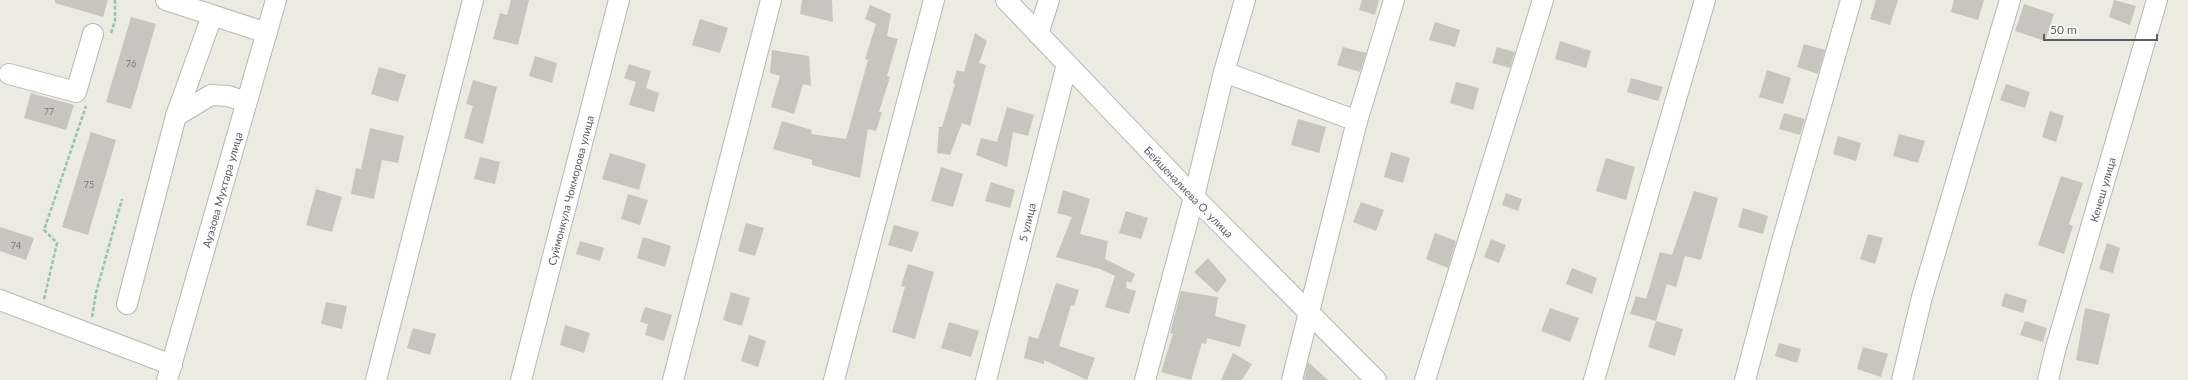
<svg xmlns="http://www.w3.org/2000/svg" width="2188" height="380" font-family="Lato,sans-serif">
<rect width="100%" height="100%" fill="#ecebe2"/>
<g fill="#c7c6be">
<polygon points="55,0 108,0 103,17 55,3"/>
<polygon points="511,0 529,0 518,45 493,39 500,13 507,15"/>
<polygon points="802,0 832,0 833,22 800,14"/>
<polygon points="1362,0 1379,0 1375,15 1359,10"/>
<polygon points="1876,0 1898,0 1890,25 1870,19"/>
<polygon points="1954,0 1984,0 1978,20 1951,12"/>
<polygon points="2114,0 2136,6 2130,25 2109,17"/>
<polygon points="2024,4 2054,14 2045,41 2015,31"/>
<polygon points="870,5 891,14 887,36 898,39 887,76 890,77 879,112 882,112 876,131 868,129 860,178 812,165 812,160 773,149 782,121 812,130 811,134 846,139 868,60 865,59 876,24 865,19"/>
<polygon points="131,17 156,24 131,109 106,102"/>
<polygon points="700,19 728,28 720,53 692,45"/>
<polygon points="1435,22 1460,30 1455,47 1429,40"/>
<polygon points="975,33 987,41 979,63 986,65 970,126 962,123 950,155 937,153 939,127 942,127 955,84 953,83 957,70 964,72"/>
<polygon points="1560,41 1591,51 1586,68 1555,59"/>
<polygon points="1804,44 1825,50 1818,74 1797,67"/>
<polygon points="1343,47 1366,53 1360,72 1337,65"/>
<polygon points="1497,47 1515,52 1510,68 1492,63"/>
<polygon points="772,50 809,56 811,86 803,84 794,114 771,107 780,76 770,73"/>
<polygon points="535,56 557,63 552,83 529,76"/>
<polygon points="629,64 651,71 646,88 659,93 654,112 629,105 636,82 624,78"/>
<polygon points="379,67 406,75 398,102 371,94"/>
<polygon points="1767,70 1791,78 1783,104 1759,97"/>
<polygon points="1631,78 1663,87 1658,101 1627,92"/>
<polygon points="473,80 497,87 483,144 464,138 473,106 466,104"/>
<polygon points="1456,82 1479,88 1473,110 1450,103"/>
<polygon points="2006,84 2030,92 2025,108 2000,100"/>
<polygon points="31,93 74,105 66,130 24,118"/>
<polygon points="1007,107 1034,115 1028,136 1013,132 1007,167 976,155 981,138 997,142"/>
<polygon points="2050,111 2064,116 2056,142 2042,137"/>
<polygon points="1784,113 1805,119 1800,135 1779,129"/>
<polygon points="1298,119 1326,127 1319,153 1291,145"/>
<polygon points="370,128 404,136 398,163 382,160 374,199 351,194 356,168 361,169"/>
<polygon points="91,132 116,140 88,235 62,227"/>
<polygon points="1899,134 1925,141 1918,163 1893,156"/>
<polygon points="1838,136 1861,143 1856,161 1833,154"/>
<polygon points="1391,152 1410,158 1403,183 1384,177"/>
<polygon points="610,153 646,164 639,190 602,179"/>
<polygon points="480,157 500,162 495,184 474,179"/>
<polygon points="1606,158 1635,167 1626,200 1596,191"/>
<polygon points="941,167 963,174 953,207 931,201"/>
<polygon points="2061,176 2083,183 2069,224 2073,226 2064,254 2038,245"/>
<polygon points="991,182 1015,190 1010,208 985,201"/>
<polygon points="316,189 342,197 332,232 306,225"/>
<polygon points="1063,190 1090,199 1080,234 1108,241 1105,259 1135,274 1131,283 1127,281 1126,288 1136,291 1129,314 1105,307 1115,276 1100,269 1056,257 1072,217 1057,213"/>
<polygon points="1694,191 1718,198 1701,260 1685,256 1676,287 1667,284 1656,321 1630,314 1636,296 1646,299 1660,252 1672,255"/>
<polygon points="1506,193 1522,199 1518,211 1502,205"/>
<polygon points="628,194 648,200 640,225 621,219"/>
<polygon points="1361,202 1384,210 1376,231 1353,222"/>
<polygon points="1743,208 1768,216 1763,234 1738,227"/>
<polygon points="1126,211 1148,218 1141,239 1119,233"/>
<polygon points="746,223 764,228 755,256 738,251"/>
<polygon points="894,225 919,232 912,252 888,245"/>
<polygon points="0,227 34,238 26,260 0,251"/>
<polygon points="1435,233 1456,241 1448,268 1426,259"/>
<polygon points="1868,234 1883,238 1875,264 1860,259"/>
<polygon points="643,237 671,246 665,267 637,258"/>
<polygon points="1491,239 1506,245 1499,263 1484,257"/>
<polygon points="580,241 604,248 600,261 576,254"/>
<polygon points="2107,243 2120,248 2113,273 2099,269"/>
<polygon points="1208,258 1227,280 1217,293 1194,272"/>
<polygon points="908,264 934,272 915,339 892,332 905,287 901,286"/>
<polygon points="1572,268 1597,278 1592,294 1566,284"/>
<polygon points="1056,283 1079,290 1074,306 1071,305 1059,346 1095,358 1087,380 1044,360 1044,364 1024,358 1029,336 1038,339"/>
<polygon points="1181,291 1218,297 1215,316 1246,325 1240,347 1207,338 1206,344 1202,343 1191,380 1161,372 1173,334 1170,333"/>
<polygon points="731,292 750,298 742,326 723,320"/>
<polygon points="2005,293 2027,300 2023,313 2001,306"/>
<polygon points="326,302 347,306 342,329 321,324"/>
<polygon points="645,307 672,315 664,341 645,335 648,324 640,322"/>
<polygon points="1550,308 1579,318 1570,342 1541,331"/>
<polygon points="2085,308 2110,314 2098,365 2076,360"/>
<polygon points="1656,321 1683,329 1675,356 1648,347"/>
<polygon points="2025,321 2047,328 2043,342 2020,335"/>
<polygon points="949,322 979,331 971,357 941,348"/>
<polygon points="565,325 590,333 584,353 560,345"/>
<polygon points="413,328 436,334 430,355 407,348"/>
<polygon points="749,335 766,341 758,367 741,361"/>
<polygon points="1779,343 1801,349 1797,363 1775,356"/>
<polygon points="1863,347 1888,354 1881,377 1857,369"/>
<polygon points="1233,353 1252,364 1242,380 1221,380"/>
<polygon points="1308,362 1328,380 1304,380"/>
</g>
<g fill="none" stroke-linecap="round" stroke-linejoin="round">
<g stroke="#b4b6bb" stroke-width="22">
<g id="minor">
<polyline points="166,0 267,33"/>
<path id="s1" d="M1006,0L1194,197L1376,380"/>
<polyline points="1038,34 1049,0"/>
<polyline points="1224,72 1357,121"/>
<polyline points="9,74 76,92 93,34"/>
<polyline points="176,116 211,95 228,96 246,102"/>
<polyline points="0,300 172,365"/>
<polyline points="127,304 176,116 212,16"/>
<path id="s2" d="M167,380L276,0"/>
<polyline points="376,380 473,0"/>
<path id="s3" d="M521,380L619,0"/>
<polyline points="673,380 771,0"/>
<polyline points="834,380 934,0"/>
<path id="s4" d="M986,380L1067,64"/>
<polyline points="1145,380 1194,197 1224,72 1245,0"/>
<polyline points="1292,380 1357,121 1394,0"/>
<polyline points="1425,380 1543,0"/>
<polyline points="1594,380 1705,0"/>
<polyline points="1745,380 1781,245 1851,0"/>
<polyline points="1902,380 1922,297 2010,0"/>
<path id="s5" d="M2048,380L2055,351L2157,0"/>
</g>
</g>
<g stroke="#99c3ac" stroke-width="2.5" stroke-dasharray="4 2" stroke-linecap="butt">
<polyline points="111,33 115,21 115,0"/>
<polyline points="44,299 57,243 44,230 86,106"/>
<polyline points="92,317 96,293 122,199"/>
</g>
<use href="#minor" stroke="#fff" stroke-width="20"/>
</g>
<g text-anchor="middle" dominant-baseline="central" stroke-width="3" stroke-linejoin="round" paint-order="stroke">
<g font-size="9" fill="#757679">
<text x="131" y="63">76</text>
<text x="49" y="111">77</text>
<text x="89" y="184">75</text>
<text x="16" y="245">74</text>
</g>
<g font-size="11" fill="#5a5c62" stroke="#fff">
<text stroke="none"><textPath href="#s2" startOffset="198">Ауэзова Мухтара улица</textPath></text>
<text stroke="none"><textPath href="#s3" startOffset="196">Суймонкула Чокморова улица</textPath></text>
<text stroke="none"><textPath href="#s5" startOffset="198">Кенеш улица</textPath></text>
<text stroke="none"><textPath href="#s1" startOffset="265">Бейшеналиева О. улица</textPath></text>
<text stroke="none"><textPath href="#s4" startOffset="163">5 улица</textPath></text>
</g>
</g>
<path d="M2044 34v6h113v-6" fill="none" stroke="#5a5c62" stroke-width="2"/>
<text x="2050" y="34" font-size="12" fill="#5a5c62" stroke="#ffffff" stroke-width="3" paint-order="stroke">50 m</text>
</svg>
